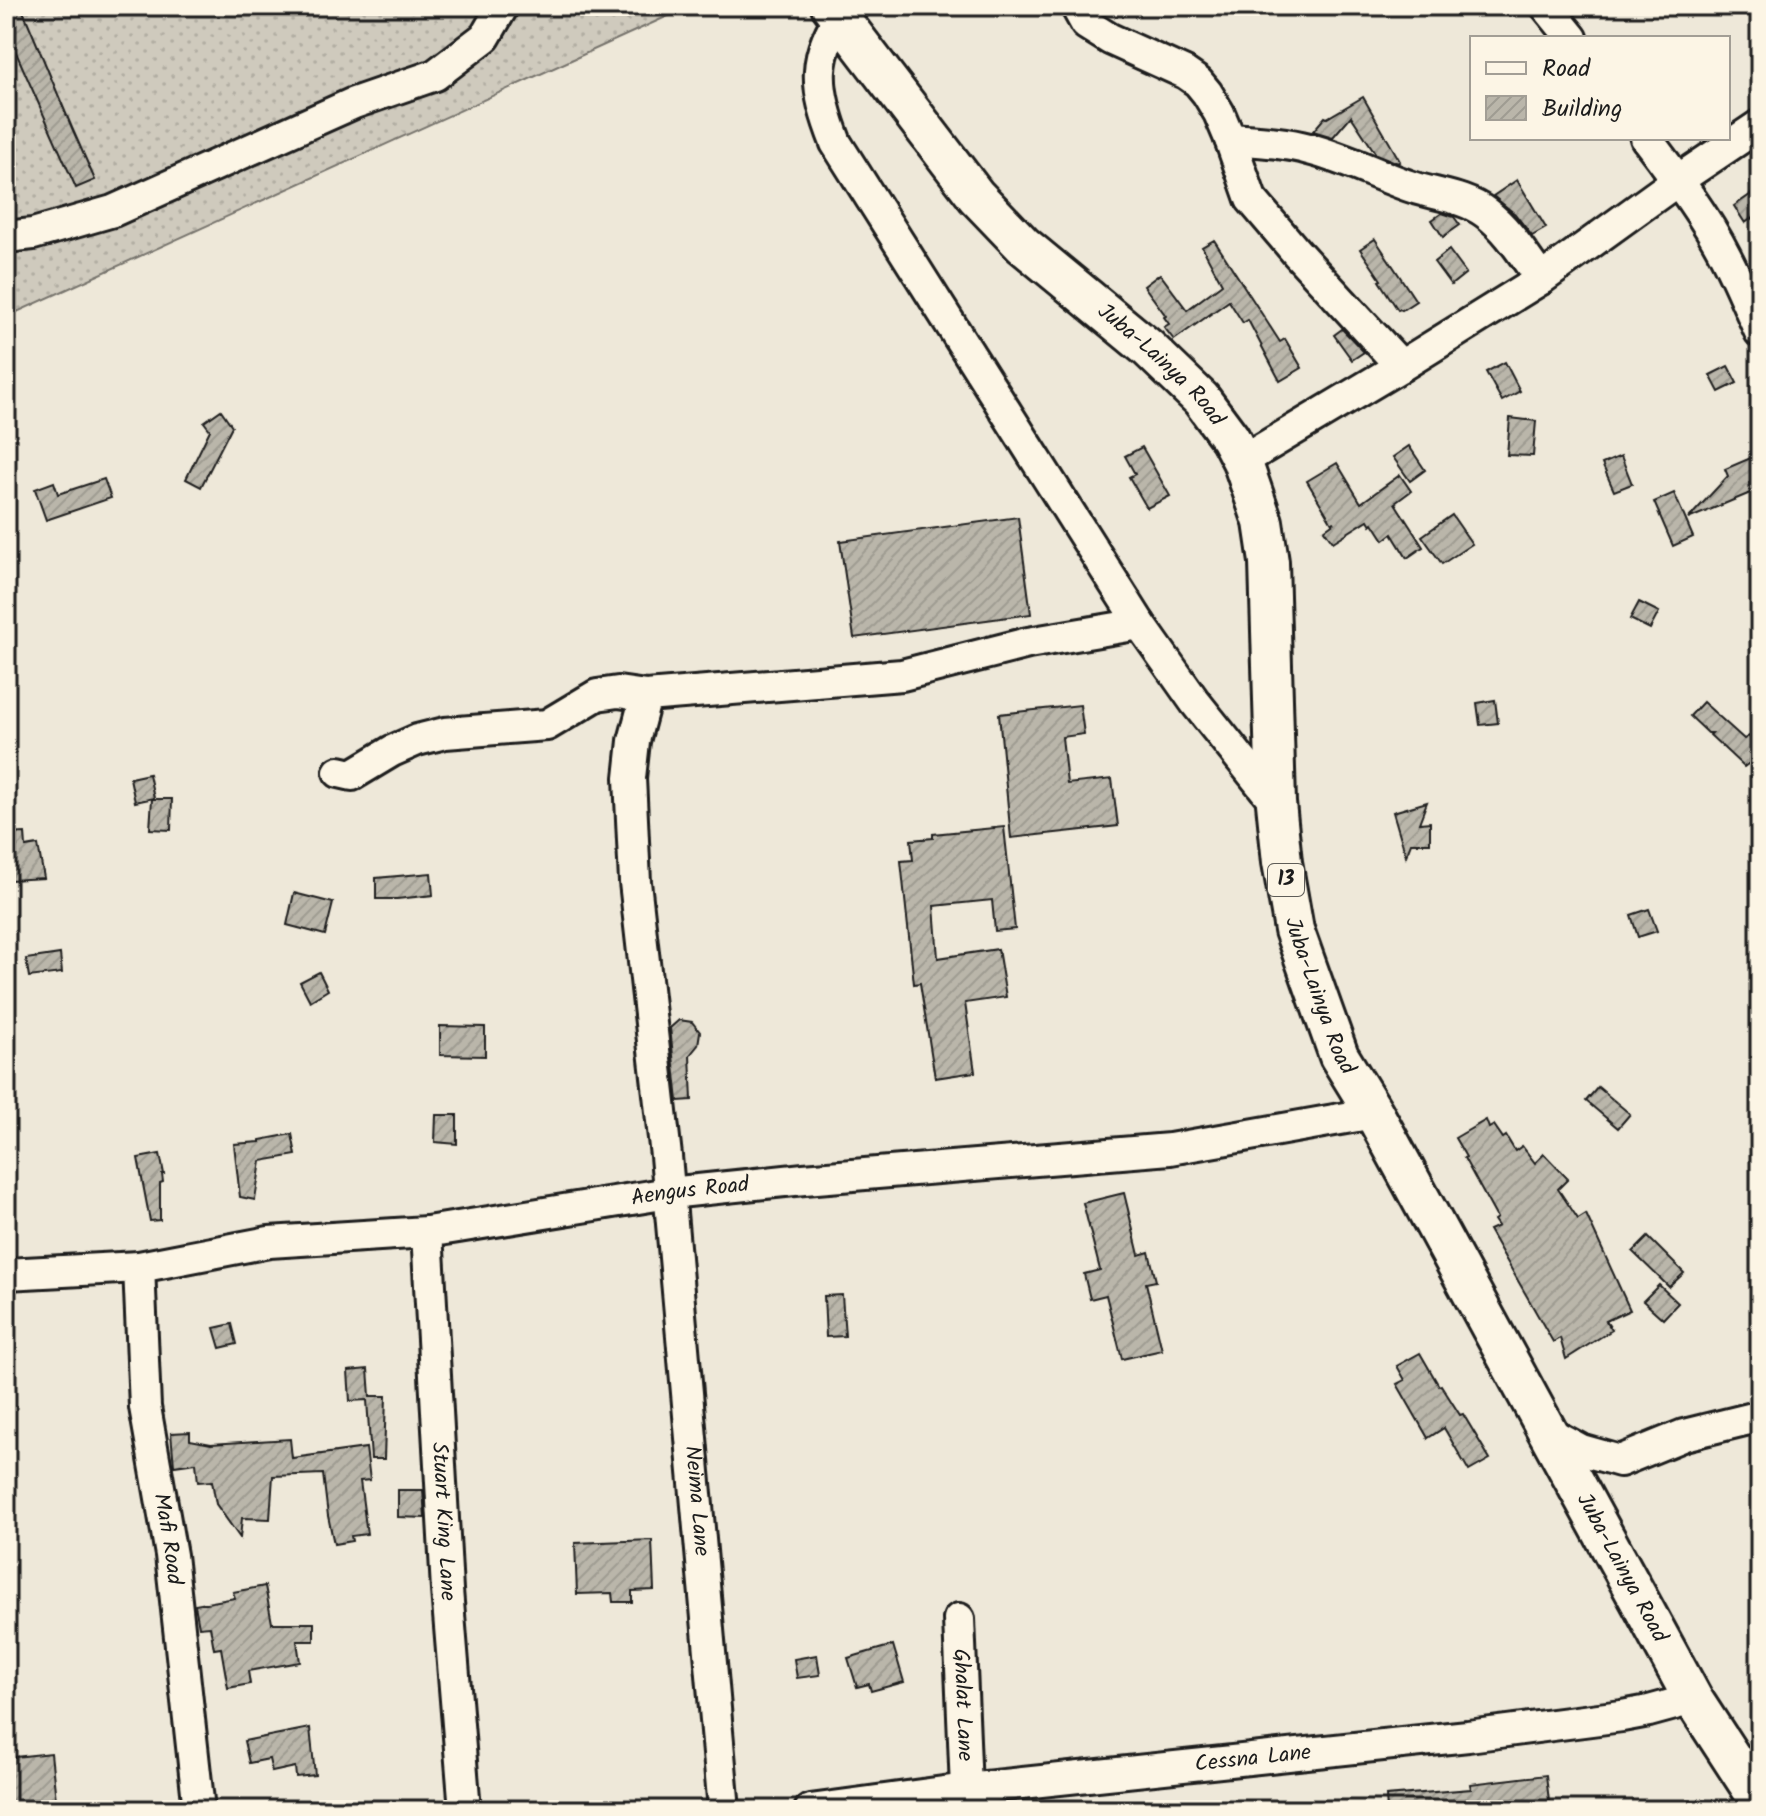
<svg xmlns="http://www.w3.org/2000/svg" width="1766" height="1816" font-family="Kalam,sans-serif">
<defs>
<pattern id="grass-dots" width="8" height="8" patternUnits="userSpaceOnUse" patternTransform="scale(2)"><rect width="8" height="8" fill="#cfcabd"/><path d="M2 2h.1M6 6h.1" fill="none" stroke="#b1ada2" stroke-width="1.8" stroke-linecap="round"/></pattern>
<pattern id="building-hatch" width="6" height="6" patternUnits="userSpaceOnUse" patternTransform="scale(2)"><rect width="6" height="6" fill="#bab6aa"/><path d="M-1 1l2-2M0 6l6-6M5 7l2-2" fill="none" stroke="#9f9c92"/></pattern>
</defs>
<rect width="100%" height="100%" fill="#eee8d9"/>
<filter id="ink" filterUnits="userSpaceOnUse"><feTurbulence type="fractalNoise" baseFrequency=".0125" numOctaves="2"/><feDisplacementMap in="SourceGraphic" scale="16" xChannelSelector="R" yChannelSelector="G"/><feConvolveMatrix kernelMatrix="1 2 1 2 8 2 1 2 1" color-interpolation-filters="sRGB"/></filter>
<g filter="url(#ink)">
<polygon fill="url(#grass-dots)" stroke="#76736c" stroke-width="2" points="6,6 690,6 6,317"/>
<g fill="url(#building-hatch)" stroke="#1c1c1c" stroke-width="2">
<polygon points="6,6 21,6 72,128 95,180 76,188 6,30"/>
<polygon points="1363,97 1400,161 1398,163 1376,154 1351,116 1333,137 1313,131 1325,117 1327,118"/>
<polygon points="1517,180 1546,228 1532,236 1515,214 1493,196"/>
<polygon points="1760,188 1760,213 1745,223 1734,206"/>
<polygon points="1442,213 1454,217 1460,225 1443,237 1432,220"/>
<polygon points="1375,239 1416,301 1402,310 1400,309 1398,310 1379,281 1381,280 1360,249"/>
<polygon points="1214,240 1280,342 1285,339 1302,368 1280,381 1248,320 1243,323 1229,301 1174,340 1164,327 1169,324 1164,317 1166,316 1144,286 1160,274 1187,310 1222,284 1202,247"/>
<polygon points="1449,250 1466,273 1451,285 1434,262"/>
<polygon points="1342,329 1364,352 1352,360 1334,335"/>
<polygon points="1505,362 1520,391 1502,401 1486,372"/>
<polygon points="1728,366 1737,383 1719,392 1710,375"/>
<polygon points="221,410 232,426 201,487 186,479 210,430 204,422"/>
<polygon points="1510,418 1536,421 1533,456 1507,455"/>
<polygon points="1409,446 1425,470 1410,481 1393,457"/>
<polygon points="1142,447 1170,496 1147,508 1129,477 1135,474 1125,456"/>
<polygon points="1760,454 1760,489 1688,519 1728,476 1725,469"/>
<polygon points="1621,456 1632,484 1614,491 1602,464"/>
<polygon points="1337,463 1361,503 1400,475 1411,491 1395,503 1423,547 1407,558 1392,534 1384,540 1373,523 1371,525 1368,520 1333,542 1324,530 1335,522 1332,523 1307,481"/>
<polygon points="104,479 111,498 46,520 35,489 54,482 58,494"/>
<polygon points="1674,493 1693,537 1673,546 1654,502"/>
<polygon points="1452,515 1472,544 1442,564 1422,536"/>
<polygon points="1018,517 1031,614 854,638 840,541"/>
<polygon points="1639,602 1659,612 1650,629 1630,619"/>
<polygon points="1495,700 1498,723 1480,725 1477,703"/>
<polygon points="1703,702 1744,739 1749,736 1760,752 1760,755 1744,767 1710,735 1712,733 1708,733 1690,716"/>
<polygon points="1080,705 1084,734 1062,737 1067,784 1112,779 1118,826 1011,838 999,714"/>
<polygon points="149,774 154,798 135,802 130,778"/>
<polygon points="152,799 172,799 171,830 150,829"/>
<polygon points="1427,802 1419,823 1430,822 1430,843 1411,843 1406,856 1393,812"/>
<polygon points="1004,827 1015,929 995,931 992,900 934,906 938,958 998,949 1006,997 965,1003 975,1072 935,1078 920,983 914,984 901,861 913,860 911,840 933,838 933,834"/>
<polygon points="25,833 26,847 38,845 44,878 10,880 8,834"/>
<polygon points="431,873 433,895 397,899 376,899 376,878"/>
<polygon points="294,893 333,903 325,935 287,925"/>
<polygon points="1649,909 1657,931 1638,937 1631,915"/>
<polygon points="60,954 62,973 29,977 26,959"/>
<polygon points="319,972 328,990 310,1001 300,982"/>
<polygon points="679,1020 692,1022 700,1032 698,1045 690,1055 692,1100 678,1101 670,1028"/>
<polygon points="440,1026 485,1027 485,1056 440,1055"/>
<polygon points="1598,1087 1630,1114 1618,1128 1586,1101"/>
<polygon points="436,1115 457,1115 457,1144 435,1142"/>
<polygon points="1486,1120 1489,1128 1494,1125 1503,1138 1506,1136 1515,1151 1522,1146 1535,1163 1544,1154 1568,1179 1558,1189 1578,1219 1586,1214 1630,1310 1606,1321 1612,1330 1566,1359 1560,1338 1553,1342 1489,1230 1498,1226 1494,1220 1497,1218 1464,1158 1466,1157 1455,1138"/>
<polygon points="292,1134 296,1155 261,1161 255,1200 240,1197 234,1144 260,1142 260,1140"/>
<polygon points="160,1154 164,1174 162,1174 163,1182 160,1183 160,1220 150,1221 138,1158"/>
<polygon points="1124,1193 1139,1255 1149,1252 1156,1281 1146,1283 1162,1350 1122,1359 1106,1295 1090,1299 1084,1274 1100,1270 1083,1203"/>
<polygon points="1648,1237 1684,1273 1669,1287 1633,1252"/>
<polygon points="1659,1285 1678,1303 1663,1319 1643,1301"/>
<polygon points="842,1295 845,1336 826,1337 824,1296"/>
<polygon points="232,1324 237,1344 220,1348 214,1328"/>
<polygon points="1420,1353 1439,1386 1441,1385 1460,1415 1463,1414 1490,1459 1469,1471 1444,1428 1428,1438 1397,1384 1405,1380 1397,1366"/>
<polygon points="368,1369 370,1396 386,1396 384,1459 371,1459 367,1400 350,1401 348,1371"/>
<polygon points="190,1432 190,1440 211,1444 290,1439 292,1458 366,1448 370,1480 360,1481 367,1534 351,1536 352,1541 334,1544 328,1516 323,1474 273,1476 270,1519 242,1518 240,1538 216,1504 212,1481 198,1482 196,1463 174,1466 171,1433"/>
<polygon points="398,1490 423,1490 425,1518 398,1517"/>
<polygon points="652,1540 654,1590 632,1591 632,1602 613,1602 612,1593 577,1594 575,1543"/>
<polygon points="265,1586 272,1623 314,1623 314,1641 297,1641 300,1662 248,1671 250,1684 228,1688 221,1648 214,1649 210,1626 199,1627 195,1605 235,1598 233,1592"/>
<polygon points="893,1645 904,1682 871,1691 869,1684 857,1687 848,1658"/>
<polygon points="817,1655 820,1675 797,1678 794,1659"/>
<polygon points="310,1728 315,1775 296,1777 295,1767 272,1772 269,1759 249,1763 244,1741"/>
<polygon points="51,1753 57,1810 6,1810 6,1758"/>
<polygon points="1546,1775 1550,1810 1387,1810 1386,1796 1471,1789 1470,1784"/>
</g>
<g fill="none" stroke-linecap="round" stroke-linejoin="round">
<g stroke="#1c1c1c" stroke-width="36">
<g id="minor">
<path d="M848,6C810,54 815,90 836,143L1140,624L1195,702L1276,803"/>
<polyline points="1076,6 1086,24 1110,39 1185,73 1198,82 1207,93 1219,113 1230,139 1251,199 1297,253 1401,366"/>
<polyline points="1546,6 1572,38"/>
<path d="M1646,138C1675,176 1705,215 1726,257C1739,282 1749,307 1760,332"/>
<path d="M1230,139C1257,141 1283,142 1309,149C1345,158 1377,175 1412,187C1437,195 1465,197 1486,213C1509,230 1524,256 1541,279"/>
<polyline points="6,237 33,234 113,211 354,103 435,75 485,37 503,6"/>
<polyline points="1242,461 1401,366 1541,279 1678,180 1760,125"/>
<path id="s1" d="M646,696L634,741L630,778L635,882L666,1156L724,1810"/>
<polyline points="339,772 352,775 392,751 417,740 445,733 547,725 597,695 618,692 646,696 902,675 1028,643 1140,624"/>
<path id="s2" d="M427,1232L447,1590L465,1810"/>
<path id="s3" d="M139,1267L145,1407L171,1555L199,1810"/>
<path id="s4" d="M6,1274L139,1267L269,1242L427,1232L669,1193L804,1179L1170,1149L1374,1113"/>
<polyline points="1546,1431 1581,1450 1620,1461 1684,1435 1757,1417 1760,1418"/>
<path id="s5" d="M959,1619L966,1789"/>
<path id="s6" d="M810,1810L966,1789L1468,1736L1622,1716L1649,1711L1693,1699"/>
</g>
</g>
<g stroke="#1c1c1c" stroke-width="44">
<g id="major">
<path id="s7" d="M831,6L976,196L1023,245L1148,348L1201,399L1230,438L1242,461L1263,522L1269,562L1276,803L1282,862L1294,930L1339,1056L1374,1113L1693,1699L1760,1802"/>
</g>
</g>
<use href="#minor" stroke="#fcf5e5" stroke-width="30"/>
<use href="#major" stroke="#fcf5e5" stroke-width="38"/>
</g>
</g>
<g text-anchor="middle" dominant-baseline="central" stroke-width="8" stroke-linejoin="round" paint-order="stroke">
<rect fill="#fcf5e5" stroke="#5f5d58" stroke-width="2" x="1268" y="864" width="36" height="32" rx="6"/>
<g font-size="20" font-weight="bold" fill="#1c1c1c">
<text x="1286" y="880">13</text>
</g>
<g font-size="22" fill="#1c1c1c" stroke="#fcf5e5">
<text stroke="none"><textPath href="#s7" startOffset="490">Juba-Lainya Road</textPath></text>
<text stroke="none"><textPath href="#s7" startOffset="1162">Juba-Lainya Road</textPath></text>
<text stroke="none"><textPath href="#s4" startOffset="690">Aengus Road</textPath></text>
<text stroke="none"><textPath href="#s1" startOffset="810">Neima Lane</textPath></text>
<text stroke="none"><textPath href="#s2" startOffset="290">Stuart King Lane</textPath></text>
<text stroke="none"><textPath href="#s3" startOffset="274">Mafi Road</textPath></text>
<text stroke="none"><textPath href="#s7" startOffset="1810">Juba-Lainya Road</textPath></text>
<text stroke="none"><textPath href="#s5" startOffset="86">Ghalat Lane</textPath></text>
<text stroke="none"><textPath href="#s6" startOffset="446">Cessna Lane</textPath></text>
</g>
</g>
<rect width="1766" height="1816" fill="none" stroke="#fcf5e5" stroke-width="32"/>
<rect x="16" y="16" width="1734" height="1784" fill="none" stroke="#1c1c1c" stroke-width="3" filter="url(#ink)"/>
<rect x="1470" y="36" width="260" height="104" fill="#fcf5e5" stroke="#a29e95" stroke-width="2"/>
<rect x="1486" y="62" width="40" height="12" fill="#fcf5e5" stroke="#a29e95" stroke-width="2"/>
<text x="1542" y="76" font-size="24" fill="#1c1c1c">Road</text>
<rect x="1486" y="96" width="40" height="24" fill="url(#building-hatch)" stroke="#a29e95" stroke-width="2"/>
<text x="1542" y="116" font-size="24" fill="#1c1c1c">Building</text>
</svg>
